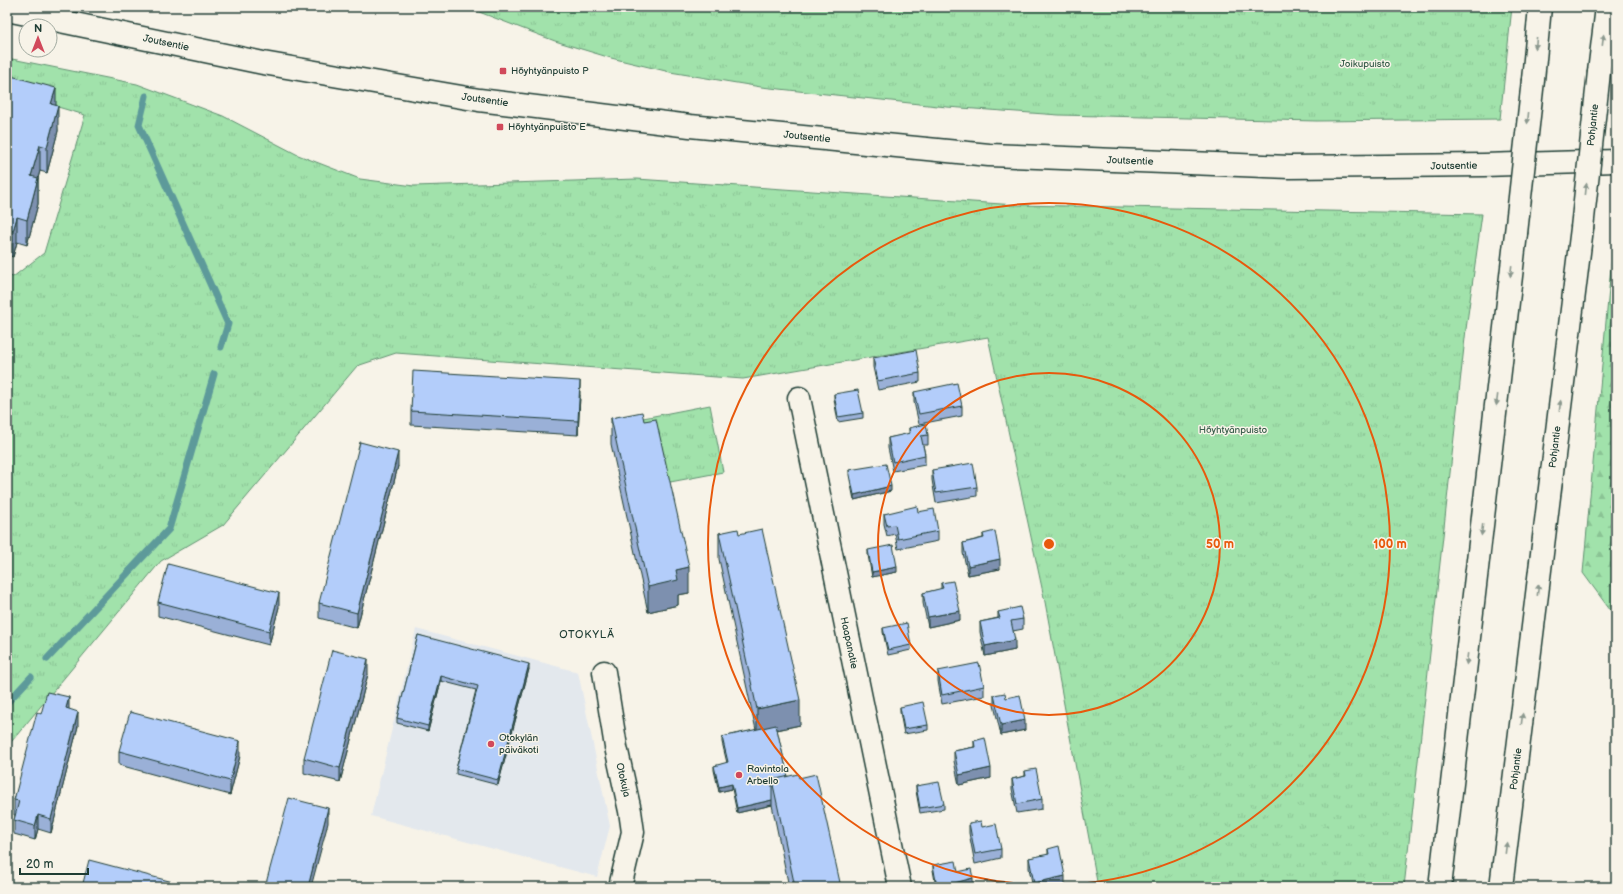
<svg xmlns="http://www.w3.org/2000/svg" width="1623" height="894" font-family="'Balsamiq Sans',sans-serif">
<defs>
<pattern id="forest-firs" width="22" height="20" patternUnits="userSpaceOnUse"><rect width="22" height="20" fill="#a1e2ab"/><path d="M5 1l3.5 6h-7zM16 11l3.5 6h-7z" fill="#8ac394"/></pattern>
<pattern id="park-tufts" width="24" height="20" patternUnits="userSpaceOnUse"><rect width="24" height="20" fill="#a1e2ab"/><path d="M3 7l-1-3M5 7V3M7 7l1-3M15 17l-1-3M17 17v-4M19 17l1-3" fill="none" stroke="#8ac394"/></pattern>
</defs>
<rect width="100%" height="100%" fill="#f7f3e8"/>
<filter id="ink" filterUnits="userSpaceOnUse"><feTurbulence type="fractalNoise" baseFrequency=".025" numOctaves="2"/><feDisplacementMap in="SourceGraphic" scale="8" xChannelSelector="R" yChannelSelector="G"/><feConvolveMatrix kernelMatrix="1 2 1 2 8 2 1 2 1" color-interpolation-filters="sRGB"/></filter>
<g filter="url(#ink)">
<polygon fill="#e3e8ed" points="416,629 578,672 610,826 597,877 371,816"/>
<polygon fill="url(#forest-firs)" stroke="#609070" points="1616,212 1616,618 1583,573"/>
<g fill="url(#park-tufts)" stroke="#609070">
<polygon points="466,7 1512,7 1500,119 1317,121 1059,115 947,107 761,87 670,72 611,58 555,41"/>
<polygon points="7,58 137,84 223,116 298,155 360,179 414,186 637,179 1016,205 1482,214 1466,329 1404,887 1098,887 1045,602 988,337 743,379 396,353 357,366 223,525 161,561 7,747 7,275 13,277 44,253 85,115 7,92"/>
<polygon points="710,405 723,472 665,483 633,420"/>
</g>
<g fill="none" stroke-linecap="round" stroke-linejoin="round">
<g stroke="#5d9a9a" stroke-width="7">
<polyline points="146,96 139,125 228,324 221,347"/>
<polyline points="47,659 169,529 214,374"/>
<polyline points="7,703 31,677"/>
</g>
<g stroke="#1f3d34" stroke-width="25">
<g id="street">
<polyline points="799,398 900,887"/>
<polyline points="604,672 616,747 630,811 633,832 620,887"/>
</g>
</g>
<g stroke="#1f3d34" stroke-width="25">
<polyline id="secondary" points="7,10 263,63 479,100 690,126 989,155 1289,167 1484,165 1616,161"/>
</g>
<g stroke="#1f3d34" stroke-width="25">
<g id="highway">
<polyline points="1599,72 1607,7"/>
<polyline points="1533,80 1540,7"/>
<polyline points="1440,887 1516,233"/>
<polyline points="1501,887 1582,228"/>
</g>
</g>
<use href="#street" stroke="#f7f3e8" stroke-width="22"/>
<use href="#secondary" stroke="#f7f3e8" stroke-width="22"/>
<use href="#highway" stroke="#f7f3e8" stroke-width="22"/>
<g stroke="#1f3d34" stroke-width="25" stroke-linecap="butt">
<g id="highway-bridge">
<polyline points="1582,228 1599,72"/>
<polyline points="1516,233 1533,80"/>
</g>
</g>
<use href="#highway-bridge" stroke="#f7f3e8" stroke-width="22"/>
</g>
<g fill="#9ab0d7" stroke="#1f3d34">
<polygon points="7,75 56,105 58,131 47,173 40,171 38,178 38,204 27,245 17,242 13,257 7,255"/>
<polygon points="873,358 920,373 920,382 878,390 873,367"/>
<polygon points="914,392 962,406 962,416 919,424 914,402"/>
<polygon points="834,394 863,413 863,418 838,422 834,399"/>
<polygon points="580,395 578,435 411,425 411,411"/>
<polygon points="611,418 689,593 678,595 678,605 648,612 611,444"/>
<polygon points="909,428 928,435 928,445 923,445 925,455 925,465 893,471 888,448 888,438 909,434"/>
<polygon points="398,466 357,628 319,618 319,603"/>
<polygon points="849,470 891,491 854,500 849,475"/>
<polygon points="932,470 977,487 977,496 936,503 932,480"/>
<polygon points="918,512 938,531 938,541 898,549 895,534 887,536 884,524 884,514"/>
<polygon points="719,533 739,534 800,725 777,730 788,777 799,778 841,887 789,887 772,805 737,813 732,789 719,792 714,770 714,766 727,763 722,742 722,737 756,730 719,559"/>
<polygon points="983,534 1000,569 968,575 963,553 963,543 983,538"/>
<polygon points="868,550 897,572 872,577 868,555"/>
<polygon points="941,583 960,620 928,627 923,603 923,593 941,589"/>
<polygon points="158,602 279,607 269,645 158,616"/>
<polygon points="998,612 1023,619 1023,629 1013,631 1015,650 985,656 980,632 980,622 998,618"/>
<polygon points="883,628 911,645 911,650 888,655 883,632"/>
<polygon points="418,635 529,669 498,785 456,774 456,769 476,690 441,681 428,731 397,723 397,718"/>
<polygon points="938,671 984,686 984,696 942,704 938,681"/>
<polygon points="368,674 340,782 304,773 304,758"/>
<polygon points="994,695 1006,698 1025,730 1001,735 994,705"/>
<polygon points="900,707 928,725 928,730 904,734 900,712"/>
<polygon points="69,709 78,726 51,833 38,829 35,840 14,834 14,820 15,815 14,815 14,800 41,714"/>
<polygon points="974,741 991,778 959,785 954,761 954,751 974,747"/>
<polygon points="119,751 240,756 230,795 119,765"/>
<polygon points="1025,771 1042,799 1042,809 1017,813 1012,789 1012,779 1025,776"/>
<polygon points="916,786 944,804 944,809 920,813 916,791"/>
<polygon points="969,823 982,827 1001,849 1001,858 975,864 969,833"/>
<polygon points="1048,849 1065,886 1061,887 1033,887 1029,868 1029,858 1048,855"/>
<polygon points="933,865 958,872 973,883 959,887 936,887 933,870"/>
</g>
<g fill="#7d90af" stroke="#1f3d34">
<polygon points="56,88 56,114 51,104"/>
<polygon points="58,106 58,131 47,173 47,147"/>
<polygon points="40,145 40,171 31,202 31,176"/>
<polygon points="38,178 38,204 27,245 27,220"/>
<polygon points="17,217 17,242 13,257 13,231"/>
<polygon points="580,381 580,395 578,435 578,421"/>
<polygon points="398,452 398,466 357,628 357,613"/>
<polygon points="891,486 891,491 854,500 854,495"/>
<polygon points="1000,559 1000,569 968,575 968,566"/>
<polygon points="689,567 689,593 678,595 678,605 648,612 648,587 676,570"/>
<polygon points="897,567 897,572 872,577 872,572"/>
<polygon points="279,593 279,607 269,645 269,631"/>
<polygon points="960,611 960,620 928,627 928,617"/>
<polygon points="1015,640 1015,650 985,656 985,646"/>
<polygon points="368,659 368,674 340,782 340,768"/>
<polygon points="529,664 529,669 498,785 498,780"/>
<polygon points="441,676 441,681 428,731 428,726"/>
<polygon points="69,697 69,712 66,708"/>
<polygon points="800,700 800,725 757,734 757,709"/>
<polygon points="78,712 78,726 51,833 51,819"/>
<polygon points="1025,720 1025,730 1001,735 1001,725"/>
<polygon points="240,741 240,756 230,795 230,781"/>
<polygon points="991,768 991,778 959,785 959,775"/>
<polygon points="732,784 732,789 719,792 719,787"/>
<polygon points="772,800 772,805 737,813 737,808"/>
<polygon points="328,808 328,823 311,887 308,887"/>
<polygon points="38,815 38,829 35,840 35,826"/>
<polygon points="1065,876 1065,886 1061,887 1034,887 1034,883"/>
<polygon points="973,878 973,883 959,887 939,887"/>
</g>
<g fill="#b3cdfa" stroke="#1f3d34">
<polygon points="7,75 56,88 51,104 58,106 47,147 40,145 31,176 38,178 27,220 17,217 13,231 7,230"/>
<polygon points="916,350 920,373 878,381 873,358"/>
<polygon points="413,371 580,381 578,421 411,411"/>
<polygon points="957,383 962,406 919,414 914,392"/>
<polygon points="858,390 863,413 838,417 834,394"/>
<polygon points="642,412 644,421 656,419 689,567 676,570 678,580 648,587 611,418"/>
<polygon points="926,424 928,435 921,436 925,455 893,462 888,438 910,433 909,428"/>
<polygon points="360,442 398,452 357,613 319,603"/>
<polygon points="973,463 977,487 936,493 932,470"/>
<polygon points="886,464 891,486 854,495 849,470"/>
<polygon points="917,506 918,512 934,509 938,531 898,539 895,525 887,526 884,514"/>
<polygon points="738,529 739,534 762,529 800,700 757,709 719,533"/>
<polygon points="995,531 1000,559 968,566 963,543 984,538 983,534"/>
<polygon points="893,545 897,567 872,572 868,550"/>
<polygon points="168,564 279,593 269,631 158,602"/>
<polygon points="953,581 960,611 928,617 923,593 943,588 941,583"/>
<polygon points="1020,607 1023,619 1011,621 1015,640 985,646 980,622 1000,618 998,612"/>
<polygon points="907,623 911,645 888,650 883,628"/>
<polygon points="418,635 529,664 498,780 456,769 478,686 441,676 428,726 397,718"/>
<polygon points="332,650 368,659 340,768 304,758"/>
<polygon points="979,663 984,686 942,695 938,671"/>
<polygon points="47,692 69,697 66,708 78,712 51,819 38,815 35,826 14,820 19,801 14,800 37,712 41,714"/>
<polygon points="1005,693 1006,698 1020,695 1025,720 1001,725 994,695"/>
<polygon points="923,702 928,725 904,729 900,707"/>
<polygon points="130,712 240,741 230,781 119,751"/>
<polygon points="776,725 788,777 772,780 772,800 737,808 732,784 719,787 714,766 728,762 722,737"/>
<polygon points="985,738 991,768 959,775 954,751 975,747 974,741"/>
<polygon points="1036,769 1042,799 1017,804 1012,779 1026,776 1025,771"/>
<polygon points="798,774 799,778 816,774 841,887 795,887 772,780"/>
<polygon points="939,782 944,804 920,808 916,786"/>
<polygon points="289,798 328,808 308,887 265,887"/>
<polygon points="981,821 982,827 996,824 1001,849 975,854 969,823"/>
<polygon points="1059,846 1065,876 1034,883 1029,858 1049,854 1048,849"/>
<polygon points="89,860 192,887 82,887"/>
<polygon points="956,861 958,872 971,869 973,878 939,887 937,887 933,865"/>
</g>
<defs><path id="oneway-solid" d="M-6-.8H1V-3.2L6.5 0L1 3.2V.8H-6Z"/></defs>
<g fill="#8b988e">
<use href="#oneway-solid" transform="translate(1603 40) rotate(-83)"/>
<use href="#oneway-solid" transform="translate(1536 43) rotate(96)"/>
<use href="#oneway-solid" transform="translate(1528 118) rotate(96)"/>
<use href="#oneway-solid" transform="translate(1586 189) rotate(-84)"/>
<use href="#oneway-solid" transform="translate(1511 271) rotate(97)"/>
<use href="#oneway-solid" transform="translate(1497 400) rotate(97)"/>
<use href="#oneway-solid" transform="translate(1560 406) rotate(-83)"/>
<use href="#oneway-solid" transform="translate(1482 530) rotate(97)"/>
<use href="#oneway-solid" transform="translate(1538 590) rotate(-83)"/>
<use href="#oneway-solid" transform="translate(1467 659) rotate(97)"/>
<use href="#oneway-solid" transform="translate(1522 719) rotate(-83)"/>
<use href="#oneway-solid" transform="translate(1506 848) rotate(-83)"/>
</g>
</g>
<g fill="none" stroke="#e8590c" stroke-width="2">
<circle cx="1049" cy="544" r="171"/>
<circle cx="1049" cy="544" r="341"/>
</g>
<g fill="#d1495b" stroke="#f7f3e8" stroke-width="1.5">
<rect x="499" y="67" width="8" height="8" rx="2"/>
<rect x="496" y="123" width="8" height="8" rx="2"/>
<circle cx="491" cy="744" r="4"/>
<circle cx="739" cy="775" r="4"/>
</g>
<g text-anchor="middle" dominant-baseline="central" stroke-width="3" stroke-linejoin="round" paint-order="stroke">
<g font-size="10" fill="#1f3d34" stroke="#f7f3e8">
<text transform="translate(166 43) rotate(12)">Joutsentie</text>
<text transform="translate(485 100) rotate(8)">Joutsentie</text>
<text transform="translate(1593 125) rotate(-84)">Pohjantie</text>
<text transform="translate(807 137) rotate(6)">Joutsentie</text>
<text transform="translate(1130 161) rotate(2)">Joutsentie</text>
<text transform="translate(1454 166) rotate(-1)">Joutsentie</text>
<text transform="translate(1555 447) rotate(-83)">Pohjantie</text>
<text transform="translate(849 643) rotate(78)">Haapanatie</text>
<text transform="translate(1516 769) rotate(-83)">Pohjantie</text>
<text transform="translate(623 780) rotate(77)">Otokuja</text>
</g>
<g font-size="10" fill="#395e4c" stroke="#f7f3e8">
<text x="1365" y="64">Joikupuisto</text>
<text x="1233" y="430">Höyhtyänpuisto</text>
</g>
<g font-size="10" fill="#1f3d34" stroke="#f7f3e8" text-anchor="start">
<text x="511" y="71">Höyhtyänpuisto P</text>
<text x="508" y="127">Höyhtyänpuisto E</text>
<text x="499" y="738">Otokylän<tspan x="499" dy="12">päiväkoti</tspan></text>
<text x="747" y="769">Ravintola<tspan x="747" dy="12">Arbello</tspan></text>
</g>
<g font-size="11" letter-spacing="1" fill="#1f3d34" stroke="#f7f3e8">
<text x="587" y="634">OTOKYLÄ</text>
</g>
</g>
<circle cx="1049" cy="544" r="6" fill="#e8590c" stroke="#f7f3e8" stroke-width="2"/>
<g font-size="12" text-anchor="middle" font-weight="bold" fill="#e8590c" stroke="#f7f3e8" stroke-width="3" stroke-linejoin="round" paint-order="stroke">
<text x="1220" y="548">50 m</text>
<text x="1390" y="548">100 m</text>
</g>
<rect width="1623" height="894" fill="none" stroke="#f7f3e8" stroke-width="24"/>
<rect x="12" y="12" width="1599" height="870" fill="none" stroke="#1f3d34" stroke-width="1.5" filter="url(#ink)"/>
<g transform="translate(38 38)"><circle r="19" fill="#f7f3e8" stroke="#a1aaa0"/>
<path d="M0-3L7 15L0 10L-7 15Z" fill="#d1495b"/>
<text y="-6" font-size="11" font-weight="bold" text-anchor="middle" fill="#1f3d34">N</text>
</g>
<path d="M20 868v6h68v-6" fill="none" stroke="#1f3d34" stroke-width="2"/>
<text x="26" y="868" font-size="12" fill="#1f3d34" stroke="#f7f3e8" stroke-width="3" paint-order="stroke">20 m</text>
</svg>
